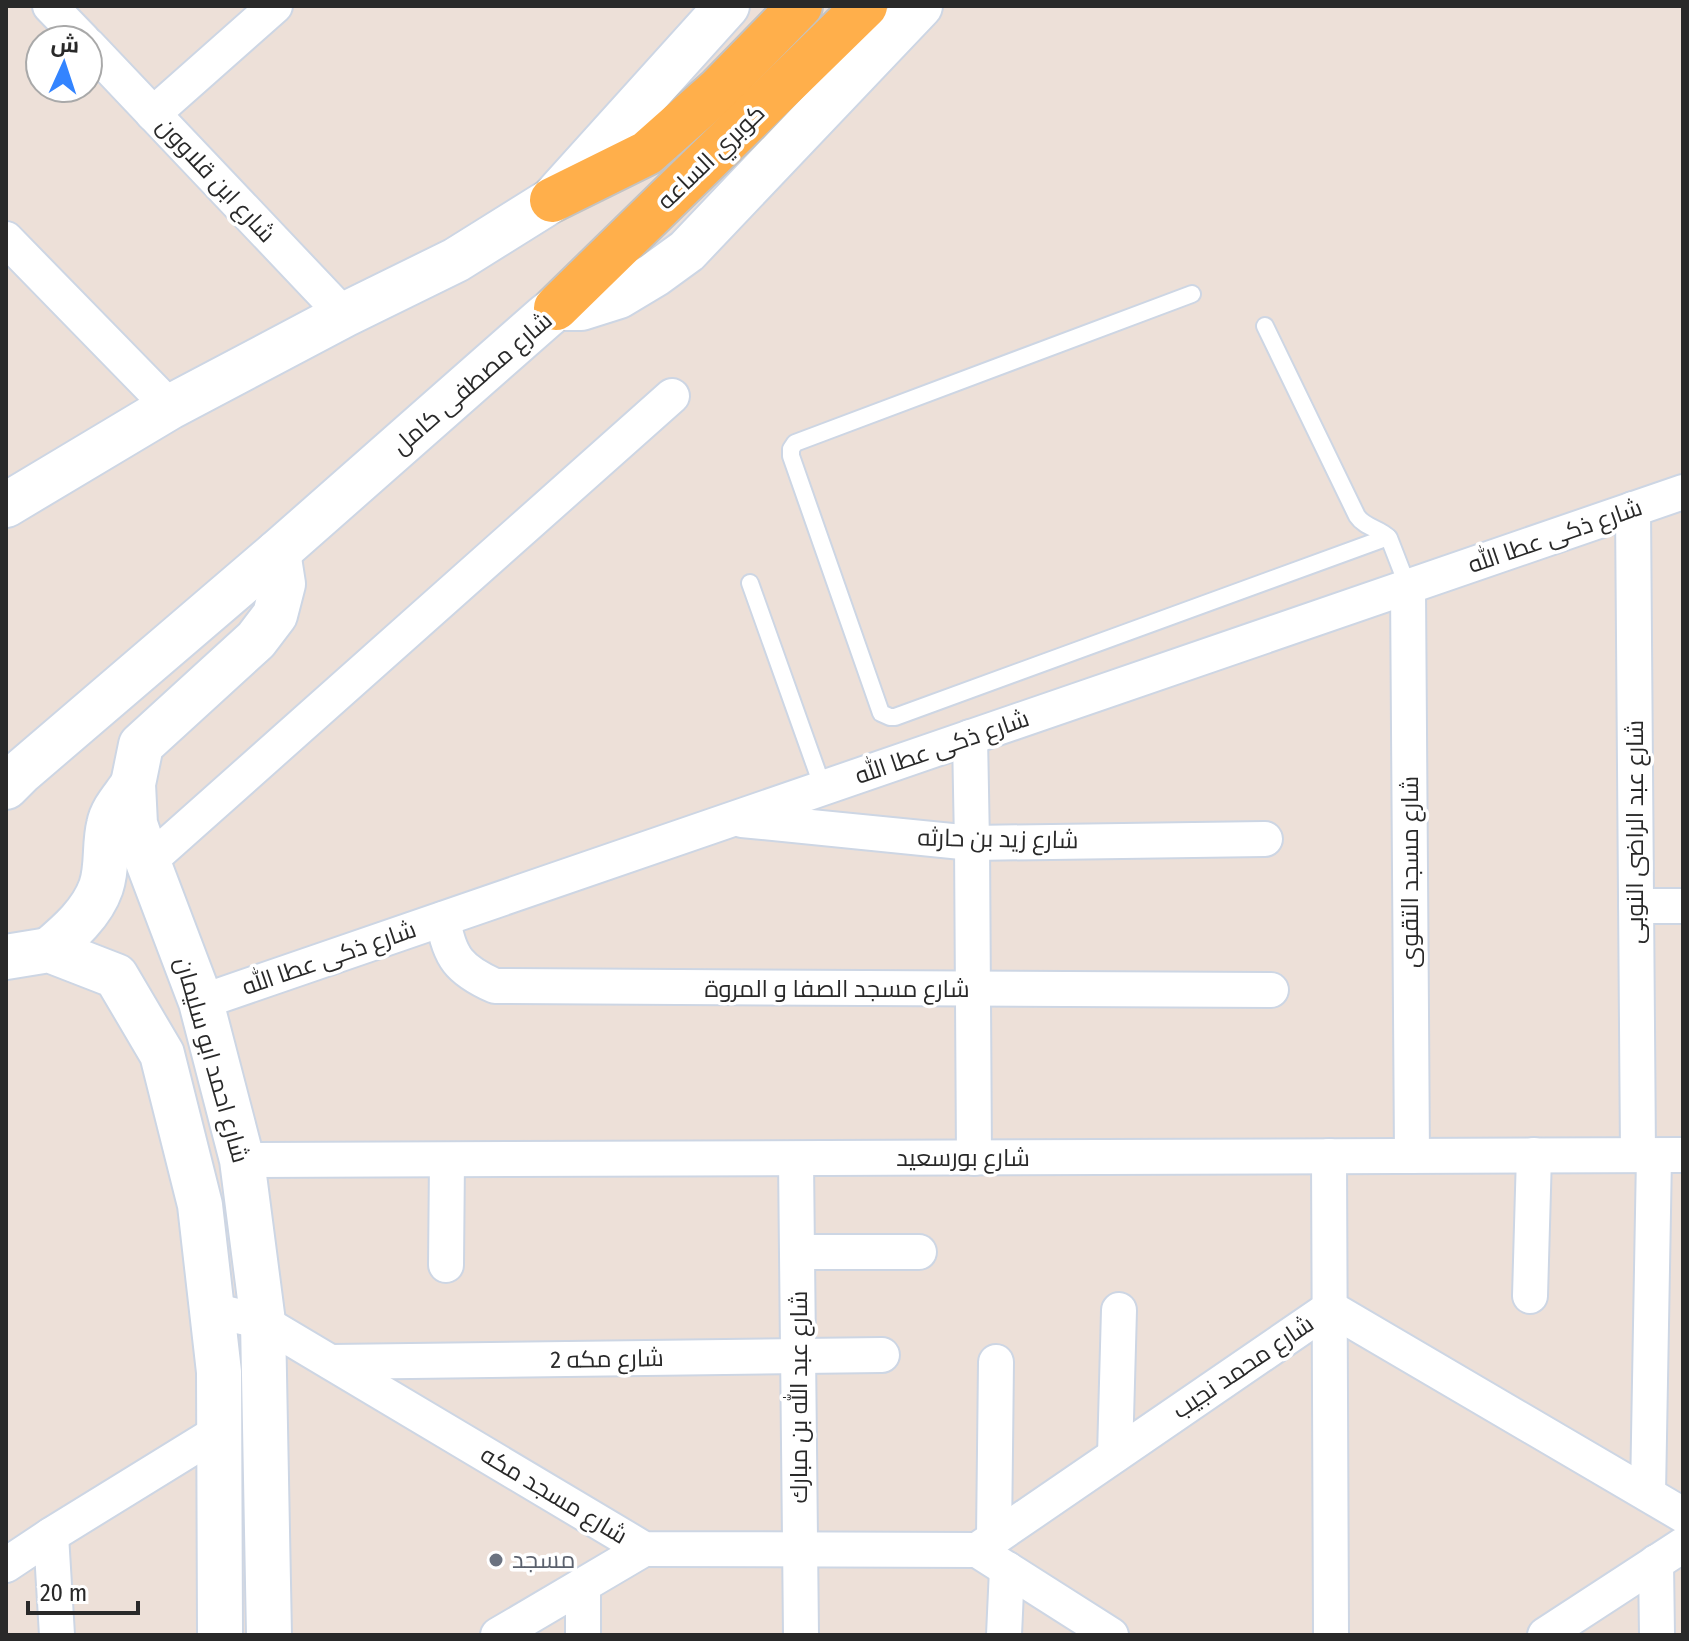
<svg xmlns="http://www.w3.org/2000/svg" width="1689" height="1641" font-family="'Fira Sans Condensed',Cairo,sans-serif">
<rect width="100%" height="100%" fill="#ede0d8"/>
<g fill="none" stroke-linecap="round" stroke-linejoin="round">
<g stroke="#cdd6e4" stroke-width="20">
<g id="service">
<polyline points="1192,294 795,443 791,449 791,456 881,713 890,717 895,717 1388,537"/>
<path d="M1265,326L1357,516C1365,528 1380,528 1389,538L1408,587"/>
<polyline points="750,583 823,788"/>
</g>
</g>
<g stroke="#cdd6e4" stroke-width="38">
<g id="minor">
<polyline points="50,6 83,40"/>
<polyline points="88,45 344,315"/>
<polyline points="153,114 275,6"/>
<polyline points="6,239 170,407"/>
<polyline points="1633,509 1638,1155"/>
<polyline points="1408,587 1412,1156"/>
<polyline points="970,737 972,843 974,1158"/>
<polyline points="742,820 972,843 1265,839"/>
<polyline points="148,862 672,396"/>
<polyline points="1636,906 1683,906"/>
<path d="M443,919C449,957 459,970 495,986L1271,990"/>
<polyline points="201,1002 1683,492"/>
<polyline points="1329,1156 1331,1635"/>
<polyline points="796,1159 801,1635"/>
<polyline points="242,1160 1683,1155"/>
<polyline points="797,1252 919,1252"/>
<polyline points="446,1265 447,1160"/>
<polyline points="1530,1296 1534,1155"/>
<polyline points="212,1310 263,1322 644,1549 977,1550"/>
<polyline points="331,1362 882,1355"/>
<polyline points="1115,1455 1119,1310"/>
<polyline points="1648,1494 1654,1156"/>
<polyline points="51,1535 57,1635"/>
<polyline points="994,1538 996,1362"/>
<polyline points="977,1550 1330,1308 1683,1515"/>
<polyline points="977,1550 1111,1635"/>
<polyline points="1656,1562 1657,1635"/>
<polyline points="6,1565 51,1535 218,1432"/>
<polyline points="498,1635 644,1549"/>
<polyline points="583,1635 583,1585"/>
<polyline points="1004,1635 1007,1569"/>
<polyline points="1545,1635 1683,1545"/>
</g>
</g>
<g stroke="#cdd6e4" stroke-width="48">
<g id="secondary">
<polyline points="6,505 170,407 344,315 456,260 552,200 727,6"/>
<polyline points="6,787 21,772 278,552 545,317 556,308 581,308 619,296 654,275 687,251 920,6"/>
<path d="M49,950C69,933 92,913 101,887C108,867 104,845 109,825C112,810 123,799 131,787"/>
<polyline points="6,957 49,950 116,976 162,1054 200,1205 219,1372 220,1635"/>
<polyline points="269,1635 263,1322 242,1160 201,1002 148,862 135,824 133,784 141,745 256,640 275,615 283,584 278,552"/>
</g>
</g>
<g stroke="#c3c3c3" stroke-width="48">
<g id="primary">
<polyline points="552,200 647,153 718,90 800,6"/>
<polyline points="556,308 865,6"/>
</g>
</g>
<use href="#service" stroke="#fff" stroke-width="16"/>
<use href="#minor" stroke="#fff" stroke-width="34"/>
<use href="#secondary" stroke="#fff" stroke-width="44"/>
<use href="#primary" stroke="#ffaf4b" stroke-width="44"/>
</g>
<circle fill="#6b7280" stroke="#fff" stroke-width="3" cx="496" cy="1560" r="8"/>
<g text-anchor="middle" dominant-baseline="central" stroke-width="7" stroke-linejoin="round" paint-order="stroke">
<g font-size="24" fill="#292929" stroke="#fff">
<text transform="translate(711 157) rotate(-44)">كوبري الساعه</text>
<text transform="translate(216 180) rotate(47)">شارع ابن قلاوون</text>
<text transform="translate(472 383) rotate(-41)">شارع مصطفى كامل</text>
<text transform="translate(1555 536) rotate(-19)">شارع ذكى عطا الله</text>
<text transform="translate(942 747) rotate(-19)">شارع ذكى عطا الله</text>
<text transform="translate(1635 832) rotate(-90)">شارع عبد الراضى النوبى</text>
<text transform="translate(998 839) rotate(1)">شارع زيد بن حارثه</text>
<text transform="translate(1410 872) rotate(-90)">شارع مسجد التقوى</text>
<text transform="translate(329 958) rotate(-19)">شارع ذكى عطا الله</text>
<text x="837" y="989">شارع مسجد الصفا و المروة</text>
<text transform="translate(212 1060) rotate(74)">شارع احمد ابو سليمان</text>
<text x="963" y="1158">شارع بورسعيد</text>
<text transform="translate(607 1359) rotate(-1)">شارع مكه 2</text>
<text transform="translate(1243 1367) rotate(-34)">شارع محمد نجيب</text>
<text transform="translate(799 1397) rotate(-90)">شارع عبد الله بن مبارك</text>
<text transform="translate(554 1495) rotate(31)">شارع مسجد مكه</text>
</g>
<g font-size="24" fill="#5b616d" stroke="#fff" text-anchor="start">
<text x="512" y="1560">مسجد</text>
</g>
</g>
<rect width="1689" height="1641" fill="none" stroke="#292929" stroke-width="16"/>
<g transform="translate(64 64) rotate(3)"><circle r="38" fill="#ffffff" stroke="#a9a9a9" stroke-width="2"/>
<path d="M0-6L14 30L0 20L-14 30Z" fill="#3384ff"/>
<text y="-12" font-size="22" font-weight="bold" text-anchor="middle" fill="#292929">ش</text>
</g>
<path d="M28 1601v12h110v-12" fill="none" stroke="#292929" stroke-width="4"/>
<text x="40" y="1601" font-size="24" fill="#292929" stroke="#ffffff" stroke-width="6" paint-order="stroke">20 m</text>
</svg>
